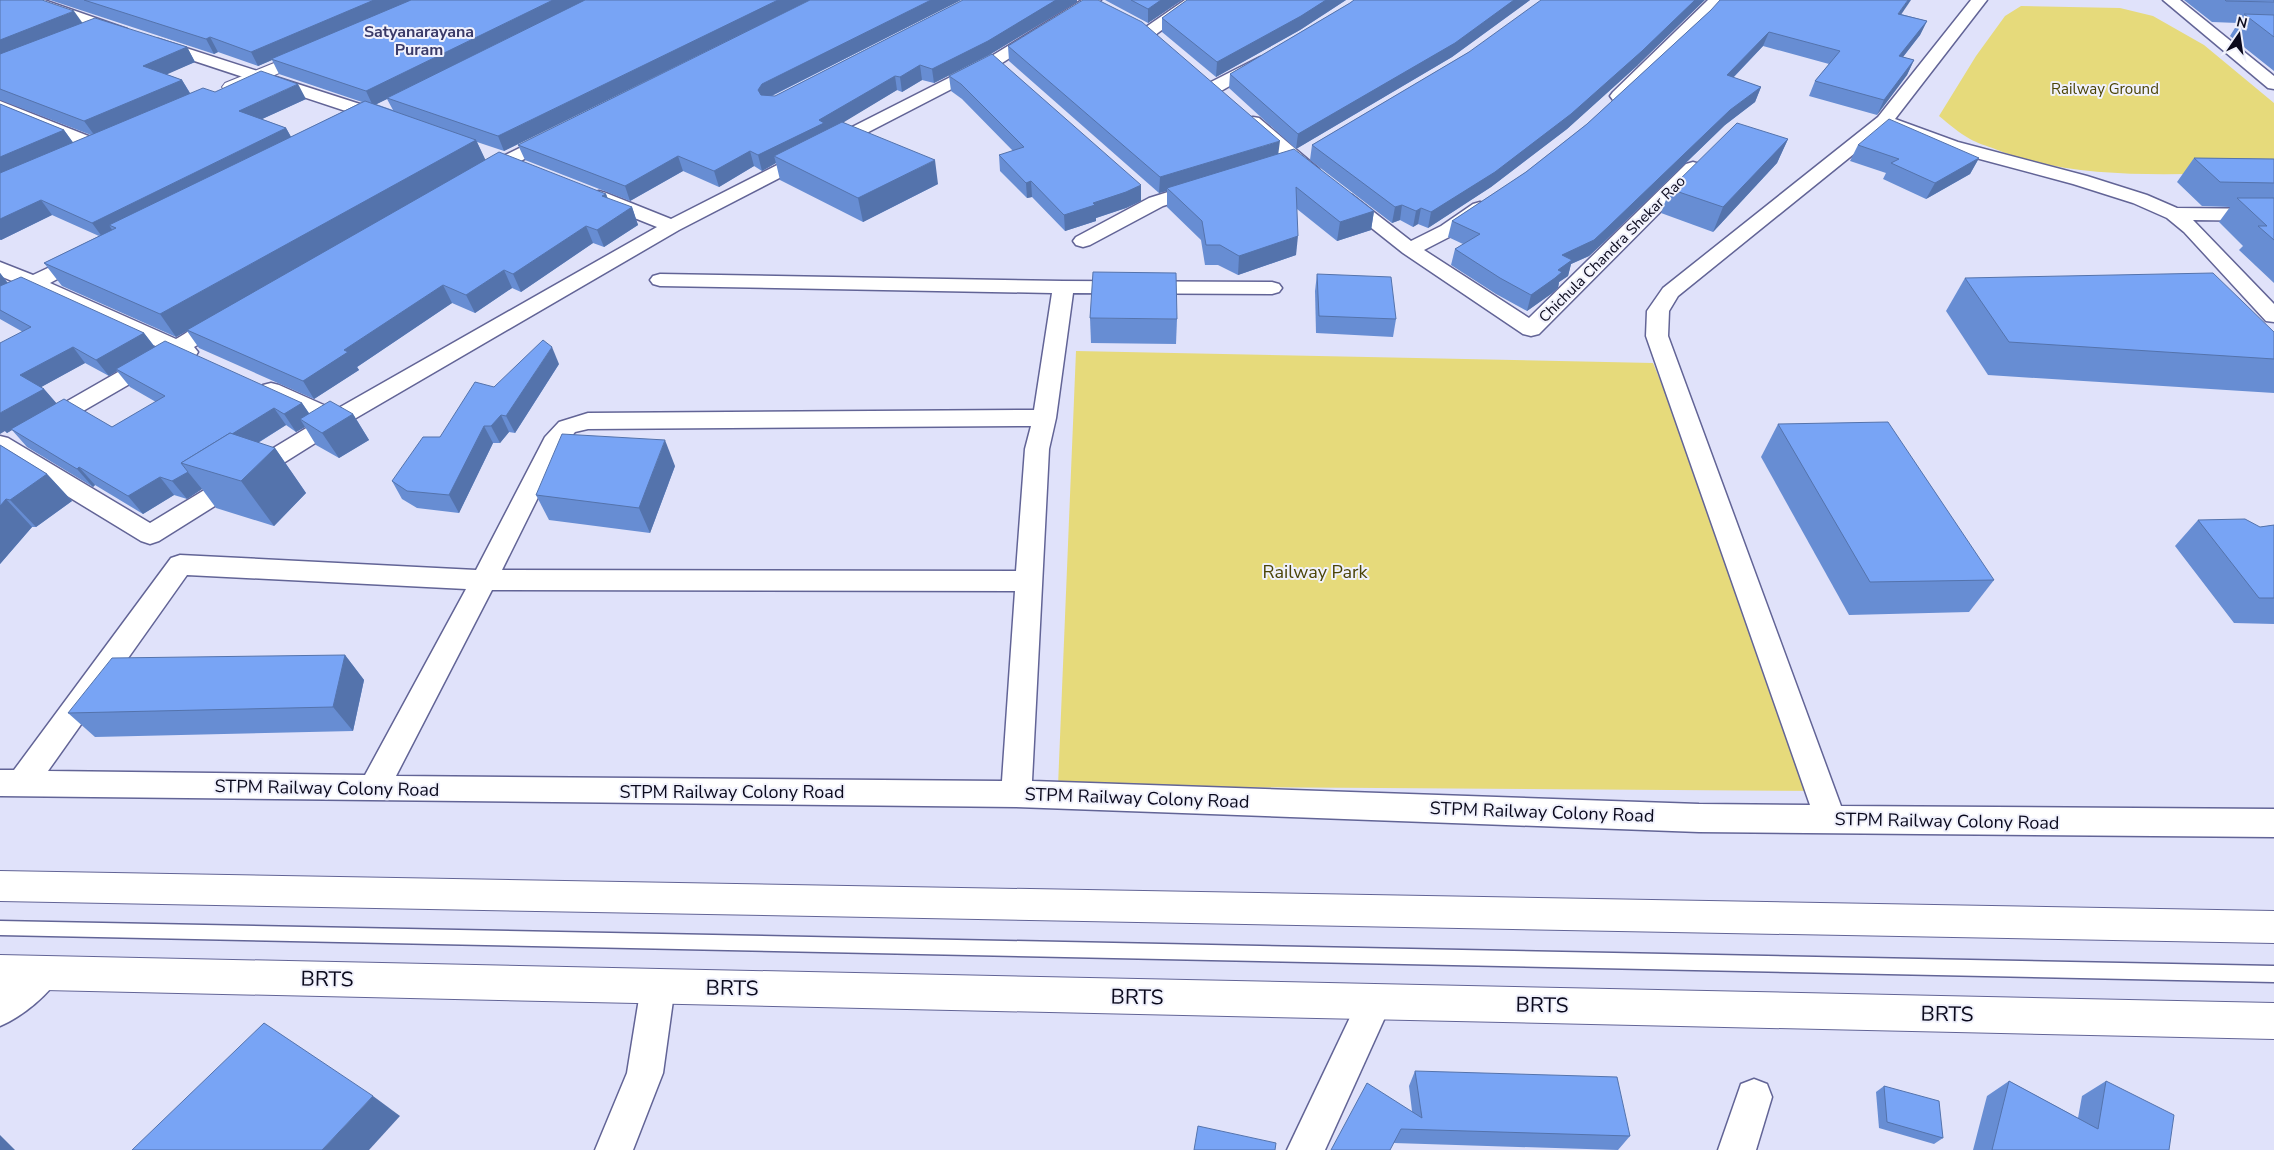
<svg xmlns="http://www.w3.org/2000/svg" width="2274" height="1150" font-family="'Nunito Sans',sans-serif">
<rect width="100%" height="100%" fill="#e0e2fa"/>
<g fill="#e6da7b">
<path d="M2021,6L2120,8L2153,16L2204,45L2274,103V173C2182,172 2082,184 1995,149C1987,146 1977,143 1970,139C1959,133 1949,124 1939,116L1976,56L2005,16Z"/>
<polygon points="1076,351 1653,363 1830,791 1058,786"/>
</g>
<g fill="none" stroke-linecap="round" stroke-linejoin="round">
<g stroke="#626496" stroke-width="3">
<polygon id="lane" points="0,921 2274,966 2274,982 0,935"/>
</g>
<g stroke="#626496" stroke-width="3">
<g id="street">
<polygon points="21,0 44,0 127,29 129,32 127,35 115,35 24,3"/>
<polygon points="1082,0 1101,0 1002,63 679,230 344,425 159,541 150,544 141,541 0,455 0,436 8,438 150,523 318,421 263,395 260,390 263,385 271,383 279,385 335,410 657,227 592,201 590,197 592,193 599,191 606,193 671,219 990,57"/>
<polygon points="1185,0 1203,0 1155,35 1143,35 1141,32 1143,29"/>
<polygon points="1708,0 1725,0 1625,100 1613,100 1610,96 1613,92"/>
<path d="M1971,0H1987L1895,119L1958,142L2087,176L2147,195L2177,208L2274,209V221L2193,220L2274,304V322L2266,321L2184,232L2167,218L2133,203L2073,184L1946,150L1886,128L1678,296L1669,311L1668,336L1841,806L2274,809V837L1699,832L1016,807L0,796V770H14L171,558L180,555L476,570L545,437L559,422L588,413L1034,410L1052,293L660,286L653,284L650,280L653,276L660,274L1063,281L1272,282L1279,284L1282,288L1279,292L1272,294L1073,293L1056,418L1049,449L1032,781L1699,804L1810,805L1646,336L1647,311L1663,288L1878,117ZM1031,426L1025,449L1016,571L502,570L563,447L575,432L588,429ZM187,575L466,589L365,775L48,771ZM492,590L1015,591L1002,781L396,776Z"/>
<polygon points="2163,0 2180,0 2274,76 2274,89 2268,88"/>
<polygon points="158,39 391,114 394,118 391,122 379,122 152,47 150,44 152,41"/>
<polygon points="1260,57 1266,59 1268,62 1266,65 1221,91 1209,91 1207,87 1209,83"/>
<polygon points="0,101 101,141 104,145 101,149 89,149 0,112"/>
<polygon points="1253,117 1259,118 1319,169 1321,173 1319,177 1312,179 1305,177 1247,126 1244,122 1247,118"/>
<polygon points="554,131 560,132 563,136 560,140 487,179 480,181 473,179 471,175 473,171"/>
<polygon points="1693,162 1700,164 1702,168 1700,172 1539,334 1531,336 1523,334 1403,253 1335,199 1338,195 1345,193 1352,195 1411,241 1441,226 1473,204 1480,202 1487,204 1490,208 1487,212 1455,234 1424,250 1529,318 1686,164"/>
<polygon points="1200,182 1207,184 1209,188 1207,192 1163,206 1090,245 1083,247 1076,245 1073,241 1076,237 1149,198"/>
<path d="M84,251L91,253L94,257L91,261L50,283L176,339C192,330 212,312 231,316L234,321L231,326L194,347L198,352L195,357L187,359L178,356L52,429L44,432L36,429L32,424L36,419L160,348L34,291L0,306V292L17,283L0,276V262L33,275Z"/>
<path d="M44,957L56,962L61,973C52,993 20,1018 0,1026V987L32,962Z"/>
<polygon points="658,970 670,974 675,986 663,1073 633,1150 595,1150 627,1073 641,986 646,974"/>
<polygon points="1375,985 1387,990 1392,1002 1325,1150 1287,1150 1363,990"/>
<polygon points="1754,1079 1767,1084 1772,1097 1756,1150 1718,1150 1741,1084"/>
</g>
</g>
<g stroke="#626496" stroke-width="2">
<polygon id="secondary" points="311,48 317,49 320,53 317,57 237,91 225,91 222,87 225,83"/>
</g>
<g stroke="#626496" stroke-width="2">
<g id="primary">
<polygon points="0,871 2274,911 2274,943 0,901"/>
<polygon points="0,955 2274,1003 2274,1039 0,989"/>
</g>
</g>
<use href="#lane" fill="#fff" fill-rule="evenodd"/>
<use href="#street" fill="#fff" fill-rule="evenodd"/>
<use href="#secondary" fill="#fff" fill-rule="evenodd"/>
<use href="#primary" fill="#fff" fill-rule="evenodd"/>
</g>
<g fill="#678dd3" fill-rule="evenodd">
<path d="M0,0L82,23L187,47L195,62L166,74L182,80L190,93L215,92L306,99L262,119L286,128L291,137L362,102L279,74L272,60L258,66L218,52L214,54L50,0H810L504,151L477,142L485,160L606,194L608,199L632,207L638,225L604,247L593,243L521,292L512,288L475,313L452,303L357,367L359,370L314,399L199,348L187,331L176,337L62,286L44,263L99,236L52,215L1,240H0V104L64,130L73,143L91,135L0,100ZM387,99L393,110L376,104Z"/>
<polygon points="810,0 961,0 772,96 775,96 963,0 1077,0 1077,2 989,55 934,83 922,80 902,92 897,90 843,122 938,184 863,222 780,180 776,163 762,171 754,166 719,187 683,171 630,201 525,160 518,145"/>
<polygon points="1105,0 1182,0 1148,23"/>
<polygon points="1187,0 1346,0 1300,30 1216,77 1162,32 1162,18"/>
<polygon points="1354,0 1530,0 1452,57 1296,149 1229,88 1230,74 1350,3"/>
<polygon points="2184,0 2274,0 2274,71 2230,36 2238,23 2212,22"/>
<polygon points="1711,10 1901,14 1927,21 1920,35 1903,57 1914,60 1907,75 1877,115 1809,96 1815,81 1829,64 1763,46 1733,78 1761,87 1755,102 1725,125 1603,243 1589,256 1571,264 1568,276 1559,282 1558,288 1551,294 1527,311 1496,294 1451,265 1455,249 1463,244 1448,237 1452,221 1526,172 1587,124"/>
<polygon points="1008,46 1279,154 1374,211 1371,230 1337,241 1297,209 1296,255 1238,275 1218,265 1205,265 1201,240 1167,207 1167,191 1159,193 1009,61"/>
<polygon points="1469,52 1638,65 1567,129 1491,187 1428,228 1418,224 1413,227 1400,220 1392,223 1310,160 1312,145"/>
<polygon points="949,76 1141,201 1126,208 1096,218 1096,221 1065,231 1032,197 1027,198 1000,171 999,155 1013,151 962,99 951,91"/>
<polygon points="1788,139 1777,163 1713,232 1661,213 1670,189"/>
<polygon points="1858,145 1979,158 1970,174 1926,199 1883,179 1886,173 1850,161"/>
<polygon points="2194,158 2274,159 2274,283 2239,250 2243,246 2219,222 2230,207 2202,206 2177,182"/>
<path d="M0,273L8,283L144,333L155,347L302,403L309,413L353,414L369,440L339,458L316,445L305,427L296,432L286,425L258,443L275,448L306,493L274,526L216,508L202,489L187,499L174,495L143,514L95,485L93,487L27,447L12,430L7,433L5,431L23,332L0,319ZM85,363L109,376L117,371L130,387L156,402L112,427L56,403L44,389L41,387Z"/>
<polygon points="1317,274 1396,319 1393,337 1316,333 1315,291"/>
<polygon points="1965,278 2274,332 2274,393 1988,375 1946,311"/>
<polygon points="1090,318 1177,319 1176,344 1091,343"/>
<polygon points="559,364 515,433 509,432 500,443 493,443 459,513 417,508 402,499 392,481 494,387"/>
<polygon points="1778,424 1994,580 1969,612 1849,615 1761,457"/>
<polygon points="0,445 47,474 72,501 36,527 32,527 0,564"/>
<polygon points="675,466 650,533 549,520 536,495"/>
<polygon points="2198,520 2260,527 2274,525 2274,624 2234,623 2175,546"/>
<polygon points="345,655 364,680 353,731 95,737 68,713"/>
<polygon points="1415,1071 1630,1136 1618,1150 1394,1143 1331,1150 1412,1111 1409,1086"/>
<polygon points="2009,1081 2078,1118 2082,1096 2106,1081 2169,1150 1973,1150 1987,1096"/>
<polygon points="1884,1086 1943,1138 1934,1144 1879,1128 1876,1092"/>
</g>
<g fill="#5473ac">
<polygon points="374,0 413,0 271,59 272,60 258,66 251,52"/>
<polygon points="553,0 587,0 387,98 387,99 373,106 366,91"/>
<polygon points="778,0 810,0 504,151 498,136"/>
<polygon points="931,0 961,0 765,99 761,105 758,90 762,84"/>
<polygon points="1056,0 1077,0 1077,2 989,55 934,83 932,69"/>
<polygon points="1161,0 1182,0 1148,23 1148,9"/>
<polygon points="1326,0 1346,0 1300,30 1216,77 1217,62"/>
<polygon points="1514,0 1530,0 1452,57 1296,149 1298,134"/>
<polygon points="1695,0 1705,0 1638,65 1567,129 1491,187 1428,228 1431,212"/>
<polygon points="1908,0 1911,0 1892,28 1898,14"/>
<polygon points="74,11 84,25 0,58 0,40"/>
<polygon points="1927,21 1920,35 1892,71 1899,56"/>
<polygon points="1769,32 1763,46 1721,90 1727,75"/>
<polygon points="210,37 218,52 214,54 206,39"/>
<polygon points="187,47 195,62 152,81 143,66"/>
<polygon points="1914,60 1907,75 1877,115 1884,100"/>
<polygon points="920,65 922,80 902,92 900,77"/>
<polygon points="895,76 897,90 826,133 774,156 776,163 762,171 758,155"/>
<polygon points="182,80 191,95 95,136 84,121"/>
<polygon points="298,84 306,99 247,126 239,111"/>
<polygon points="1761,87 1755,102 1725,125 1603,243 1589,256 1571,264 1568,276 1559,282 1558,288 1551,294 1527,311 1531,295 1562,255 1730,110"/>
<polygon points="286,128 295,144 116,228 109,225 114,233 103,238 92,223"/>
<polygon points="64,130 75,145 0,177 0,157"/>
<polygon points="1788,139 1777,163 1713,232 1723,207"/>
<polygon points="476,140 486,161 176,337 160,314"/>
<polygon points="1280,141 1278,156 1167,188 1167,191 1159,193 1160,177"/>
<polygon points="750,151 754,166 719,187 714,171"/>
<polygon points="678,156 683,171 630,201 625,186"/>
<polygon points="1979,158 1970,174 1926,199 1935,183"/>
<polygon points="935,160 938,184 863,222 858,198"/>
<polygon points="1031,181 1032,197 1027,198 1026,183"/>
<polygon points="1141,185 1141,201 1126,208 1096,218 1096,221 1065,231 1064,215 1093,203"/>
<polygon points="606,194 612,211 602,196"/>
<polygon points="41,200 52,215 1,240 0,239 0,219"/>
<polygon points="1402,205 1400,220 1392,223 1395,207"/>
<polygon points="632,207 638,225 604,247 597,230"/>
<polygon points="1421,208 1418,224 1413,227 1416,211"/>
<polygon points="1374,211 1371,230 1337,241 1340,222"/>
<polygon points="586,226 593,243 521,292 513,274"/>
<polygon points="1298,236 1296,255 1238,275 1239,256"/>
<polygon points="504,270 512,288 475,313 466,295"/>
<polygon points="0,273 9,285 0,291"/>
<polygon points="443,285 452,303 357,367 359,370 314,399 303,381 344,350"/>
<polygon points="144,333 156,349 116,369 117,371 109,376 96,360"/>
<polygon points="73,347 85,363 34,391 20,375"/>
<polygon points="552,347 559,364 515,433 506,416"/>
<polygon points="44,389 58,405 11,429 12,430 7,433 5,431 0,434 0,413"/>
<polygon points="302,403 314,421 300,419 305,427 296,432 284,414"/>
<polygon points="274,408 286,425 230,460 211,446"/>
<polygon points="353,414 369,440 339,458 322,433"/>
<polygon points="501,415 509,432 500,443 491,426"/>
<polygon points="484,426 493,443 459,513 449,495"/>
<polygon points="665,440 675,466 650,533 639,508"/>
<polygon points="275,448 306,493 274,526 241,481"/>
<polygon points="79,467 95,485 93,487 77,469"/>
<polygon points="188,472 202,489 187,499 172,481"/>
<polygon points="47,474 72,501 36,527 10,500"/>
<polygon points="160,477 174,495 143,514 128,496"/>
<polygon points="6,499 32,527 0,564 0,506"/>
<polygon points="345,655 364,680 353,731 333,707"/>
<polygon points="373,1096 400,1116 369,1150 322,1150"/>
<polygon points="0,1135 15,1150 0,1150"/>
</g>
<g fill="#78a4f5" stroke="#5473ac">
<polygon points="0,0 42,0 74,11 0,40"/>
<polygon points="84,0 374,0 251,52 210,37 206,39"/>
<polygon points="411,0 553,0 366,91 271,59"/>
<polygon points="585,0 778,0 498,136 387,98"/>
<polygon points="810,0 931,0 762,84 758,90 761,95 775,96 963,0 1056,0 988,41 932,69 920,65 900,77 895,76 819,120 824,123 758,155 750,151 714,171 678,156 625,186 518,145"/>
<polygon points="1083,0 1098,0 1142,22 1280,141 1160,177 1008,46"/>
<polygon points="1131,0 1161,0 1148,9"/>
<polygon points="1187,0 1326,0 1301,16 1217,62 1162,18"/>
<polygon points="1354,0 1514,0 1455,43 1298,134 1230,74 1350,3"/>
<polygon points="1541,0 1695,0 1642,51 1571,114 1495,172 1431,212 1421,208 1416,211 1402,205 1395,207 1312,145 1469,52"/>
<polygon points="1720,0 1908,0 1898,14 1927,21 1899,56 1914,60 1884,100 1815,81 1840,51 1769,32 1727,75 1761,87 1730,110 1608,227 1594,240 1562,255 1572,260 1558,270 1562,272 1555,278 1531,295 1500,278 1455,249 1480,234 1452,221 1526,172 1587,124 1711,10"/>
<polygon points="2225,0 2274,0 2274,2 2226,1"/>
<polygon points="2244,14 2274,15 2274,37"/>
<polygon points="95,18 187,47 143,66 182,80 84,121 0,89 0,54"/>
<polygon points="992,54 1141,185 1126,192 1093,203 1095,205 1064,215 1031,181 1026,183 999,155 1024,147 961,84 949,76"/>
<polygon points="261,71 298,84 239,111 286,128 92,223 41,200 0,219 0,173 203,88 215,92"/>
<polygon points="365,101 476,140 160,314 44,263 116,228 109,225"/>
<polygon points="0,104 64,130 0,157"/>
<polygon points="1889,119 1979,158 1935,183 1891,163 1899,159 1858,145"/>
<polygon points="842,122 935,160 858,198 774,156"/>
<polygon points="1737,123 1788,139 1723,207 1670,189"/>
<polygon points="1294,149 1374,211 1340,222 1296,187 1298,236 1239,256 1220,245 1206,245 1202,221 1167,188"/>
<polygon points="499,152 606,194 602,196 632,207 597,230 586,226 513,274 504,270 466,295 443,285 344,350 348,352 303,381 187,330"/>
<polygon points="2194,158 2274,159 2274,183 2220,182"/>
<polygon points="2237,198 2274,198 2274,240 2258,226 2267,226"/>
<polygon points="1093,272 1176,273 1177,319 1090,318"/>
<polygon points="2213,273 2274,332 2274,359 2009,342 1965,278"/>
<polygon points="1317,274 1391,277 1396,319 1319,316"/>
<polygon points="21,277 144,333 96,360 73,347 20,375 44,389 0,413 0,343 31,327 0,310 0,286"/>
<polygon points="543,340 552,347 506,416 501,415 491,426 484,426 449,495 407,491 392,481 423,437 440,437 475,382 494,387"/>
<polygon points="165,341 302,403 284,414 274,408 232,434 230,433 181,463 188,472 172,481 160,477 128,496 79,467 77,469 11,429 64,399 112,427 165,396 116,369"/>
<polygon points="330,401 353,414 322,433 300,419"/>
<polygon points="1888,422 1994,580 1870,582 1778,424"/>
<polygon points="230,433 275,448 241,481 181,463"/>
<polygon points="562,434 665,440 639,508 536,495"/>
<polygon points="0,445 47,474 10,500 6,499 0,506"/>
<polygon points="2245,519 2260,527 2274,525 2274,598 2259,598 2198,520"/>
<polygon points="345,655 333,707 68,713 112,658"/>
<polygon points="264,1023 373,1096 322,1150 132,1150"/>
<polygon points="1415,1071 1617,1077 1630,1136 1401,1129 1390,1150 1331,1150 1367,1083 1422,1118"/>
<polygon points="2009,1081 2098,1129 2106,1081 2174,1115 2169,1150 1992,1150"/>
<polygon points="1884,1086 1939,1101 1943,1138 1887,1122"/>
<polygon points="1198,1126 1276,1143 1275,1150 1194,1150"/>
</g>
<g text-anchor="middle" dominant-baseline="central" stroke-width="4" stroke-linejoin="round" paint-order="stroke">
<g font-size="15" fill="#4b4407" stroke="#f0f1fc">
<text x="2105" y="89">Railway Ground</text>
</g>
<g font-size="15" fill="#0a091c" stroke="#f0f1fc">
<text transform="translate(1612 249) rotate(-45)">Chichula Chandra Shekar Rao</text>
</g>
<g font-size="16" font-weight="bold" fill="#3a3a68" stroke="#f0f1fc">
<text x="419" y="32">Satyanarayana<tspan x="419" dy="18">Puram</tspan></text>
</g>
<g font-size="18" fill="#4b4407" stroke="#f0f1fc">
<text x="1315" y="572">Railway Park</text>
</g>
<g font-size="18" fill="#0a091c" stroke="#f0f1fc">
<text transform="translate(327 788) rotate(1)">STPM Railway Colony Road</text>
<text x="732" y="792">STPM Railway Colony Road</text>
<text transform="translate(1137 798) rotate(2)">STPM Railway Colony Road</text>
<text transform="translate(1542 812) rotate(2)">STPM Railway Colony Road</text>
<text transform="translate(1947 821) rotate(1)">STPM Railway Colony Road</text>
</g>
<g font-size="21" fill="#0a091c" stroke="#f0f1fc">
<text transform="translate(327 979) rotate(1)">BRTS</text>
<text transform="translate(732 988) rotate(1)">BRTS</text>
<text transform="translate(1137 997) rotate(1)">BRTS</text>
<text transform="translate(1542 1005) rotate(1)">BRTS</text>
<text transform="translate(1947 1014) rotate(1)">BRTS</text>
</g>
</g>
<g transform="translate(2239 35) rotate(13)" stroke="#f0f1fc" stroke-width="4" paint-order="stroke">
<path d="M0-4L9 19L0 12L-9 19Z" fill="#0a091c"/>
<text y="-8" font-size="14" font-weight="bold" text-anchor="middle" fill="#0a091c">N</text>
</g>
</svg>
